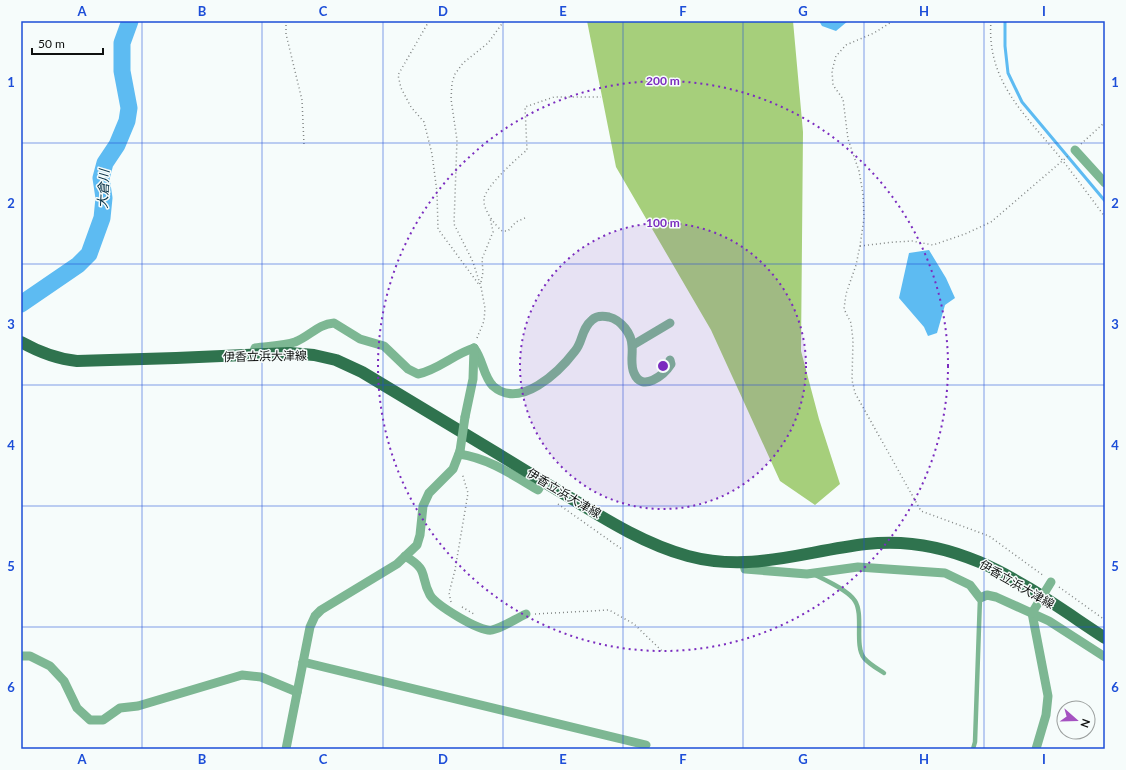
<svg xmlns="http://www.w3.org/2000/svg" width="1126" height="770" font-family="Lato,'Noto Sans JP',sans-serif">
<rect width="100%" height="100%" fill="#f6fcfb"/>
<polygon fill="#a6cf7b" points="587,21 793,21 803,132 801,351 819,419 840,484 815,505 780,481 711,330 616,167"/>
<g fill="#5dbbf2">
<polygon points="819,21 848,21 836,31 822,26"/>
<polygon points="929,250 946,278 955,298 945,305 937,333 928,336 924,327 899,298 909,253"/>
</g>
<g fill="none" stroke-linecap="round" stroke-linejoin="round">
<polyline stroke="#5dbbf2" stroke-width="3" points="1005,21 1005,46 1008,73 1022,102 1105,201"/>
<polyline stroke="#5dbbf2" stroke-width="17" points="21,304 78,265 89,254 102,218 104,198 101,178 105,163 117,145 127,121 129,108 122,71 122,43 130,21"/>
<g stroke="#828685" stroke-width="1.5" stroke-dasharray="1 3" stroke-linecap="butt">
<polyline points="286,21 286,34 302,100 304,145"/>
<polyline points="429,21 398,75 401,88 411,107 424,122 432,154 437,192 438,229 480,286"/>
<polyline points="893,21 874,33 846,45 836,56 832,71 833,85 843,99 848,139 859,171 863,194 864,218 860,246 856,265 846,294 844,309 851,323 853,340 852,380 855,393 921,511 989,536 1044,576"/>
<path d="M991,21C986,83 1028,117 1063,161C1077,179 1091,198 1105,217"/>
<polyline points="1081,144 1105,122"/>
<path d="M525,218L516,222L508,231H502C495,225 483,210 484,199C485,187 517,158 527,150L525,107L554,97H601"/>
<polyline points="860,246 894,242 912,241 933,245 965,234 991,222 1068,156"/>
<polyline points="481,282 483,272 482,259 493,232 490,217"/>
<polyline points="477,338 484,321 485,308 481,287 473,262 454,224 457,140 451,99 452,83 455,74 463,63 488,43 504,21"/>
<polyline points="558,504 623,550"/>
<polyline points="1059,587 1105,620"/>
<polyline points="451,602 449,593 455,570 468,493 462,473"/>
<polyline points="462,607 474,614"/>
<polyline points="535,614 609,610 634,624 663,652"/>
</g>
<g stroke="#7db793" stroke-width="4.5">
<path d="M813,574C825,580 848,590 855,601C864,615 854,645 864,658C869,664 878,669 884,673"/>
<polyline points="973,749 975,742 980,598"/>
</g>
<g stroke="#7db793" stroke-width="9">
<polyline points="1075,150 1105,183"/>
<polyline points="633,345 670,323"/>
<path d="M474,348C483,359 483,376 493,386C520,410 559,372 575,351C583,342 581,329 592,320C597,315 604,316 609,317C621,320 632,334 632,346C633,355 630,364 634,373C642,393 664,375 671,364L670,360"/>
<path d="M253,355L255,348C268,346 283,346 295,342C310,336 318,324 334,323L360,339L384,346L408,369L418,374C438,370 454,354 474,348"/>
<polyline points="465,417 473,379 474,348"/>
<path d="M459,454C488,458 513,475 538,490L543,481"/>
<path d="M405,556C430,571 419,574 430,595C436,605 481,633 492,630C504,627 515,619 526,614"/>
<polyline points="744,564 745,569 807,574 858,567 945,573 970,585 980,598 987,595 996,597 1049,621 1105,657"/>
<polyline points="1032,613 1048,696 1046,715 1036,749"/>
<polyline points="21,656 30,656 50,666 64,681 77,708 90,720 103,720 120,708 138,706 242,675 261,677 297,692"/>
<polyline points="303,662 646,745"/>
<polyline points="286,749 310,627 315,616 321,610 397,564 417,545 420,535 423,506 429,493 453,469 460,451"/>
</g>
<path stroke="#2f734e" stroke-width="12" d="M21,342C39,352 56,359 77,361L176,358L290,353L314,355L336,360L362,372C425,410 487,447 549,485C593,511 637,542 688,556C751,573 804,551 866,544C962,533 1030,589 1105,638"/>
<g stroke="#7db793" stroke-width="9">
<polyline points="460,451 465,417"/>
<polyline points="1032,613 1051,582"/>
</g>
</g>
<path fill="none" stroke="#1d4ed8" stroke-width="1" stroke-opacity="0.55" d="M142,21V749M262,21V749M383,21V749M503,21V749M623,21V749M743,21V749M864,21V749M984,21V749M21,143H1105M21,264H1105M21,385H1105M21,506H1105M21,627H1105"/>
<circle cx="663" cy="366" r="143" fill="#7b2cbf" fill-opacity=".12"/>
<g fill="none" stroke="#7b2cbf" stroke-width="2" stroke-dasharray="2 4">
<circle cx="663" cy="366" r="143"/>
<circle cx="663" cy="366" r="285"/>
</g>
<g text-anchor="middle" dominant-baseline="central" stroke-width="3" stroke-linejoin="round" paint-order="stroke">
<g font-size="12" fill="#0f1110" stroke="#f6fcfb">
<text transform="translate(265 356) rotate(-1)">伊香立浜大津線</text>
<text transform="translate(564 493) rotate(31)">伊香立浜大津線</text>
<text transform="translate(1017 584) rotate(30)">伊香立浜大津線</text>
</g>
<g font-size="13" font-style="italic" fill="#032e44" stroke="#f6fcfb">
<text transform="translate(103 189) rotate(-87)">大倉川</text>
</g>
</g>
<circle cx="663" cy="366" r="6" fill="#7b2cbf" stroke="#f6fcfb" stroke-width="2"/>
<g font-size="12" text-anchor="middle" font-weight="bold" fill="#7b2cbf" stroke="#f6fcfb" stroke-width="3" stroke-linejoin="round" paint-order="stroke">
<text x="663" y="85">200 m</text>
<text x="663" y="227">100 m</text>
</g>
<rect width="1126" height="770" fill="none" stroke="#f6fcfb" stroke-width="44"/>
<g transform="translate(1076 720) rotate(110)"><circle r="19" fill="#f6fcfb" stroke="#9a9e9d"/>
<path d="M0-3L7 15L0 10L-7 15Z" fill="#a552c1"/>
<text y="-6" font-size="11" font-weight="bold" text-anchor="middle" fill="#0f1110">N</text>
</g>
<path d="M32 48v6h71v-6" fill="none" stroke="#0f1110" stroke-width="2"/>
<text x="38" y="48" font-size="12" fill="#0f1110" stroke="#f6fcfb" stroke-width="3" paint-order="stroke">50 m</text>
<rect x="22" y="22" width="1082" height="726" fill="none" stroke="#1d4ed8" stroke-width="1.5"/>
<g font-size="13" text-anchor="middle" font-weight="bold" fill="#1d4ed8">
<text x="82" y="16">A</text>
<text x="202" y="16">B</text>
<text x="323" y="16">C</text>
<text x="443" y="16">D</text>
<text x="563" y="16">E</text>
<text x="683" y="16">F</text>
<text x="803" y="16">G</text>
<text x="924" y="16">H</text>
<text x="1044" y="16">I</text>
<text x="11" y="87">1</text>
<text x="1115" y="87">1</text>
<text x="11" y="208">2</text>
<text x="1115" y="208">2</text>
<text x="11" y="329">3</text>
<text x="1115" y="329">3</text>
<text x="11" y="450">4</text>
<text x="1115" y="450">4</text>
<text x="11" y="571">5</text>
<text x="1115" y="571">5</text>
<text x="11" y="692">6</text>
<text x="1115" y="692">6</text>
<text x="82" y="764">A</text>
<text x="202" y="764">B</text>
<text x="323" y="764">C</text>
<text x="443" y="764">D</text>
<text x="563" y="764">E</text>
<text x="683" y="764">F</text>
<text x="803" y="764">G</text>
<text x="924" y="764">H</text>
<text x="1044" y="764">I</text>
</g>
</svg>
